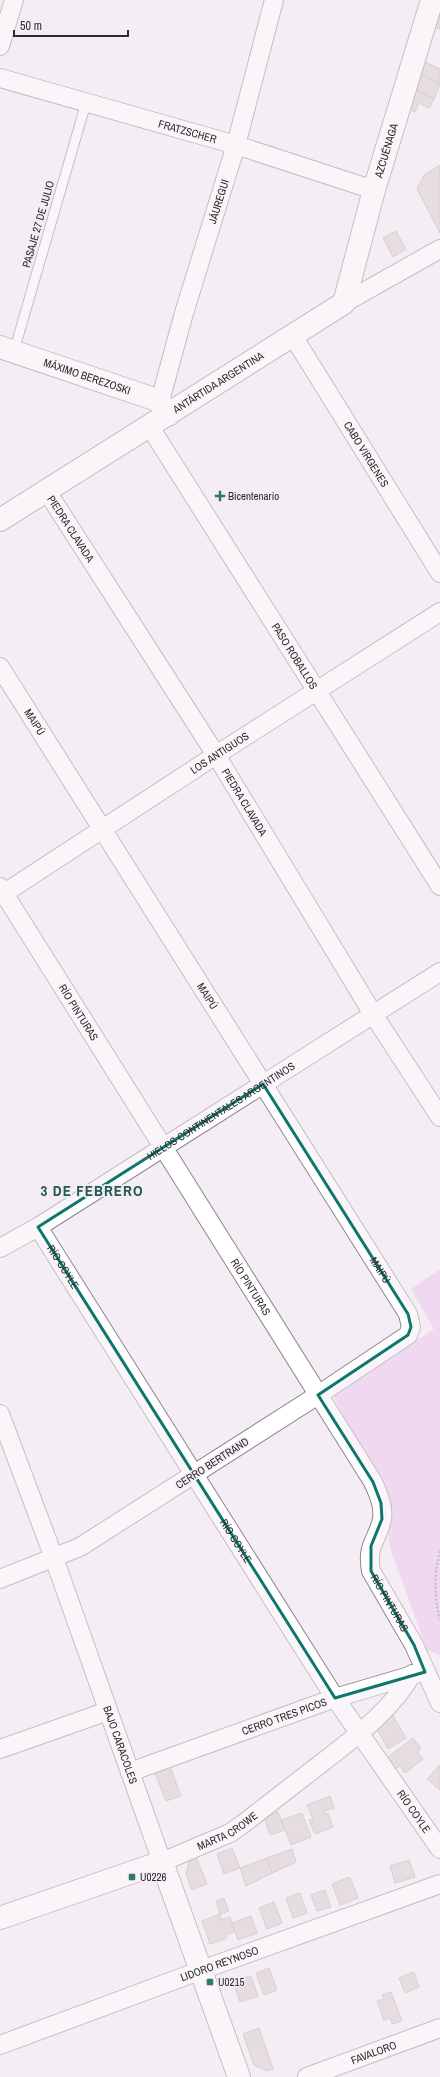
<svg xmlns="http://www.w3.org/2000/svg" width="440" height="2077" font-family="'Archivo Narrow',sans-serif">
<rect width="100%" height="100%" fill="#f4edf4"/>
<polygon fill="#ecc2ea" points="440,1269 440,1655 427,1650 390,1548 383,1491 332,1394 434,1329 411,1289"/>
<g fill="#d5cac7" stroke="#b3aaa6">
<polygon points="440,8 440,29 429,25"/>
<polygon points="425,62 440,69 440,84 419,74"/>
<polygon points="421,74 440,84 434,99 414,89"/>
<polygon points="414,89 434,99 429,108 419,103 415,112 404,107"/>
<polygon points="440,165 440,233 417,189 424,175"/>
<polygon points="396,231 406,249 393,257 383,238"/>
<polygon points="392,1714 406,1738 388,1749 374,1724"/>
<polygon points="413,1738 421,1749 417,1752 423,1759 405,1773 400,1766 395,1769 387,1758"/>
<polygon points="169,1764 181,1796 166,1801 154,1770"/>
<polygon points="440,1765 440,1790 427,1779"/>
<polygon points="330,1796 334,1808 324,1811 325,1815 328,1813 333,1827 315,1834 309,1820 313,1819 307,1805"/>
<polygon points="278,1812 285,1830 270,1835 264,1817"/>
<polygon points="302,1813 311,1837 291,1845 281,1820"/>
<polygon points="232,1848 240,1868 224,1874 217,1854"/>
<polygon points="292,1849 296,1862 272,1873 267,1858"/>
<polygon points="267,1858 272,1873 246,1886 240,1868"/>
<polygon points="197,1859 207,1884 192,1890 186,1875 189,1862"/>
<polygon points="409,1860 415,1877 395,1883 390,1866"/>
<polygon points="350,1877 358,1898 340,1905 332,1884"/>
<polygon points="325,1890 331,1907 317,1911 311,1895"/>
<polygon points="300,1893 307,1913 293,1918 286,1898"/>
<polygon points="224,1898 229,1911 220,1914 216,1901"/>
<polygon points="274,1902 282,1923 267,1929 259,1908"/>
<polygon points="220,1914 222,1920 230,1917 235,1931 226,1935 227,1938 210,1944 202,1921"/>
<polygon points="251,1916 257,1933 238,1940 232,1923"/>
<polygon points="269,1968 277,1990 264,1995 256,1973"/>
<polygon points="414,1972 419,1987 405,1993 399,1978"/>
<polygon points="251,1976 258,1996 240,2002 233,1981"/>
<polygon points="391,1992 402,2021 392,2024 390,2018 384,2020 377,2001 384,1999 382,1995"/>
<polygon points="259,2028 273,2069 267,2071 254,2065 243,2034"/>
</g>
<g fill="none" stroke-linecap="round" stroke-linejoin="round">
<g stroke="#8d868d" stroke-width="11">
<polyline id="service" points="14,351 86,103"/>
</g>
<g stroke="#8d868d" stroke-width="20">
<g id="minor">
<polyline points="0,46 14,0"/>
<path id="s1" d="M0,78L236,145L374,190"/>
<polyline points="344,303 440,249"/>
<path id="s2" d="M293,336L440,573"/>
<path id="s3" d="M160,401L184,313L236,145L274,0"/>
<path id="s4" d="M150,427L440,886"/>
<path id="s5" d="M46,490L216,755L373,1014L440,1117"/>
<path id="s6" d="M0,667L408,1314L411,1327L408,1335L318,1395L80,1547L0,1579"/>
<path id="s7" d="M0,887L373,1482C378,1493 384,1506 382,1519C378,1540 366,1544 371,1571L414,1645L440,1703"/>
<path id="s8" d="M0,896L216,755L440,612"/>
<path id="s9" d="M38,1227L335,1698L440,1849"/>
<path id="s10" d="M0,1248L38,1227L440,972"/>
<path id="s11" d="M0,1414L54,1558L162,1862L230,1833L243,1824C270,1803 296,1783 323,1762C355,1737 392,1710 412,1674"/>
<polyline points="0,1749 108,1711"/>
<path id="s12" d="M130,1772L335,1698L416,1674"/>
<path id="s13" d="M0,2045L199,1971L440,1884"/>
<path id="s14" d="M307,2077L440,2028"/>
</g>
</g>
<g stroke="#8d868d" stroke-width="24">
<g id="tertiary">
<path id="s15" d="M0,347L160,401L168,415"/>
<path id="s16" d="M0,520L344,303L374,190L432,0"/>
<polyline points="0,1918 162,1862 239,2077"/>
</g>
</g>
<path stroke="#8f8a8f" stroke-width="2.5" stroke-dasharray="2 2" stroke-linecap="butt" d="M440,1551C434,1575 434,1596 440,1620"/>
<use href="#service" stroke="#fff" stroke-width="9"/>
<use href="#minor" stroke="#fff" stroke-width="18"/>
<use href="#tertiary" stroke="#fff" stroke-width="22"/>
</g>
<path d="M0 0H440V2077H0ZM263,1084L408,1314L411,1327L408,1335L318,1395L373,1482L381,1503L382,1519L371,1546V1571L414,1645L425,1672L335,1698L38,1227Z" fill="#f4edf4" fill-opacity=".55" fill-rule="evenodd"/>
<path fill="none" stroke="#0f766e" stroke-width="3" stroke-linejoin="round" d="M263,1084L408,1314L411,1327L408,1335L318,1395L373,1482L381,1503L382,1519L371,1546V1571L414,1645L425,1672L335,1698L38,1227Z"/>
<g fill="#317871" stroke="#f4edf4" stroke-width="1.5">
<path d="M218 490h4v4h4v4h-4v4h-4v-4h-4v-4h4z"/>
<rect x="128" y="1873" width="8" height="8" rx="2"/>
<rect x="206" y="1978" width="8" height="8" rx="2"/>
</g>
<g text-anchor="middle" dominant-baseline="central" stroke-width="3.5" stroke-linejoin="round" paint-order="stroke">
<g font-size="11" fill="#2d2a2d" stroke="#f4edf4">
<text stroke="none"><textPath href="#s1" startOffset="195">FRATZSCHER</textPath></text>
<text stroke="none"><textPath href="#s16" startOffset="565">AZCUÉNAGA</textPath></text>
<text stroke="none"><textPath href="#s3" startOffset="208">JÁUREGUI</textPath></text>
<text transform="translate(38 224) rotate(-74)">PASAJE 27 DE JULIO</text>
<text stroke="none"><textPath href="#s15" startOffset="92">MÁXIMO BEREZOSKI</textPath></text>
<text stroke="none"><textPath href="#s16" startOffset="258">ANTÁRTIDA ARGENTINA</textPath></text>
<text stroke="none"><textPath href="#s2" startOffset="139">CABO VIRGENES</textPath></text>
<text stroke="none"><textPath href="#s5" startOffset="46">PIEDRA CLAVADA</textPath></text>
<text stroke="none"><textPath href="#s4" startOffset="271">PASO ROBALLOS</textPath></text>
<text stroke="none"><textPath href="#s6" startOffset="65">MAIPÚ</textPath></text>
<text stroke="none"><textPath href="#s8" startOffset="262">LOS ANTIGUOS</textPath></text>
<text stroke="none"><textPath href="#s5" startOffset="370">PIEDRA CLAVADA</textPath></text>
<text stroke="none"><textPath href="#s6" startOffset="389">MAIPÚ</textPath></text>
<text stroke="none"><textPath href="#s7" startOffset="148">RÍO PINTURAS</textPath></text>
<text stroke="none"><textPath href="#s10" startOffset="260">HIELOS CONTINENTALES ARGENTINOS</textPath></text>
<text stroke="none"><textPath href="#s9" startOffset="47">RÍO COYLE</textPath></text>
<text stroke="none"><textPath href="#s6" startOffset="713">MAIPÚ</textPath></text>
<text stroke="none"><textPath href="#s7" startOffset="472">RÍO PINTURAS</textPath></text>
<text transform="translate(212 1463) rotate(-33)">CERRO BERTRAND</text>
<text stroke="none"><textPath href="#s9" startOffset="371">RÍO COYLE</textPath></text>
<text stroke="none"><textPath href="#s7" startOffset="832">RÍO PINTURAS</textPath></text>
<text stroke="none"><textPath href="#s12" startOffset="164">CERRO TRES PICOS</textPath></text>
<text stroke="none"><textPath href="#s11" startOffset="352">BAJO CARACOLES</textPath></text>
<text stroke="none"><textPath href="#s9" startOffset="695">RÍO COYLE</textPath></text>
<text stroke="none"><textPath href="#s11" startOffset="549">MARTA CROWE</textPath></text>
<text stroke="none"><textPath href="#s13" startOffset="234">LIDORO REYNOSO</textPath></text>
<text stroke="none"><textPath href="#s14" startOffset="71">FAVALORO</textPath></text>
</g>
<g font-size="11" fill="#2d2a2d" stroke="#f4edf4" text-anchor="start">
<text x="228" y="496">Bicentenario</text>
<text x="140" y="1877">U0226</text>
<text x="218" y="1982">U0215</text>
</g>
<g font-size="15" font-weight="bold" letter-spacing="1" fill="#225b55" stroke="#f4edf4">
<text x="92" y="1190">3 DE FEBRERO</text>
</g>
</g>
<path d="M14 30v6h114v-6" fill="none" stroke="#2d2a2d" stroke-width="2"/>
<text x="20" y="30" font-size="12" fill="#2d2a2d" stroke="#f4edf4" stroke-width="3" paint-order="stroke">50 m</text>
</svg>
